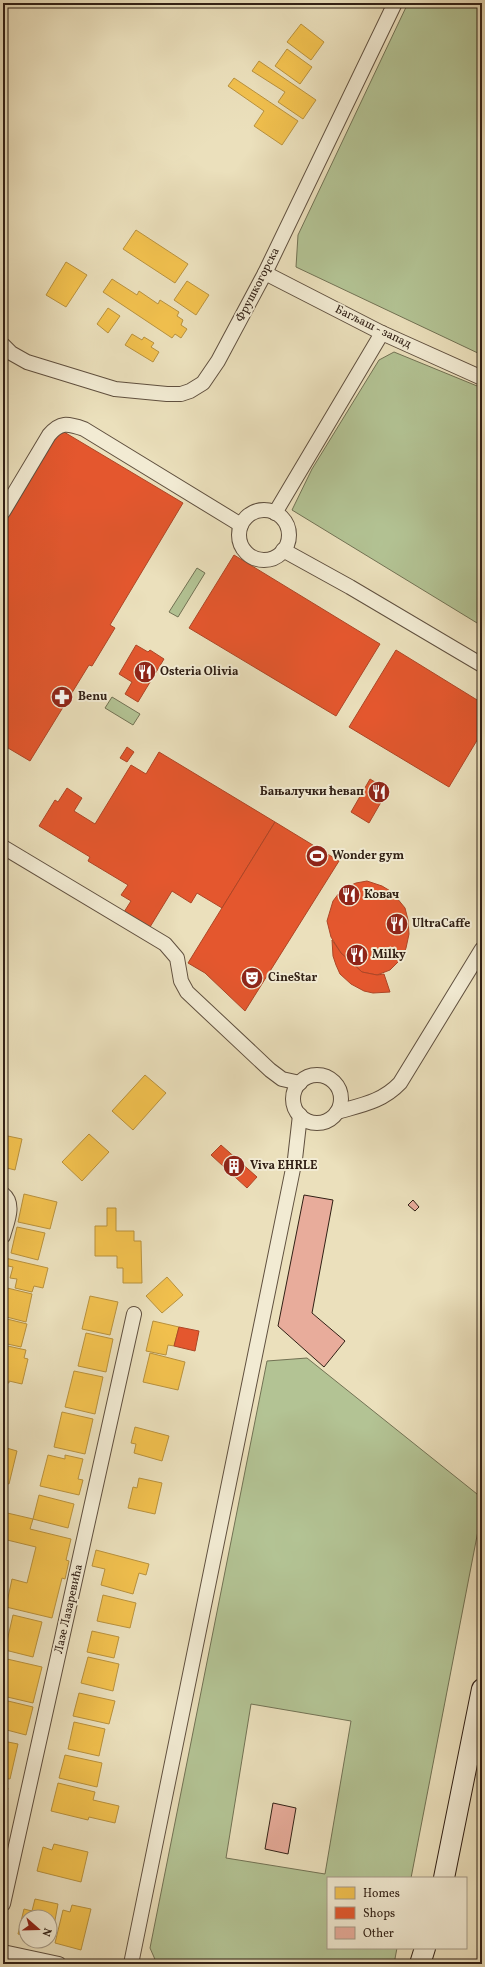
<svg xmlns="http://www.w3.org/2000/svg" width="485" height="1967" font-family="Vollkorn,serif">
<rect width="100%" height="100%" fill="#ebe0bc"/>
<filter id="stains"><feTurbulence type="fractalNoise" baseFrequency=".005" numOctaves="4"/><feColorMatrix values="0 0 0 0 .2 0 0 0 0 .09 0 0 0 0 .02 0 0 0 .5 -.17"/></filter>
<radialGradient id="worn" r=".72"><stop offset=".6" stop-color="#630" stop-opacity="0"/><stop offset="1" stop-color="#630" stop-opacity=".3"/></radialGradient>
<g fill="#b3c394" stroke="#727254" fill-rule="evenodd">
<polygon points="408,3 482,3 482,355 296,267 298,235"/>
<polygon points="394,352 482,388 482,626 292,510 312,469 379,360"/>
<polygon points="197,568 205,573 178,617 169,612"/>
<polygon points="112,697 140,714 133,725 105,708"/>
<path d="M307,1358L482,1498V1510L411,1878H328V1948H397L394,1964H157L150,1948L267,1361ZM251,1704L351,1721L325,1874L226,1858Z"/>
</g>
<g fill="#f2c14e" stroke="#b8913d">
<polygon points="301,24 324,42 311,60 287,42"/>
<polygon points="287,49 312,67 300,84 275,66"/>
<polygon points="259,61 316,100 303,119 278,102 285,92 252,71"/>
<polygon points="234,78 298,121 282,145 254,126 264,111 228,86"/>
<polygon points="136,230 188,264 175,283 123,249"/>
<polygon points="66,262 87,275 66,307 46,295"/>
<polygon points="112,279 137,295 139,291 158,304 160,300 179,312 177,316 183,320 181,325 187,329 181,338 175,334 172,338 103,292"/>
<polygon points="187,281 209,295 196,315 174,300"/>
<polygon points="108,308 120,316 108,333 97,324"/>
<polygon points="132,334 142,340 144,337 154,343 151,347 159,352 153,362 125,345"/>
<polygon points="145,1075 166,1093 133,1130 112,1111"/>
<polygon points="89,1134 109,1152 82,1181 62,1162"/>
<polygon points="3,1135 22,1139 15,1170 3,1167"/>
<polygon points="24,1194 57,1202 50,1229 18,1222"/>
<polygon points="107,1208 116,1208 116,1231 134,1231 134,1241 141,1241 142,1283 123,1283 123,1268 117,1268 117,1256 95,1256 95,1226 107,1226"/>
<polygon points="17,1227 45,1233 38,1260 11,1253"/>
<polygon points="5,1258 48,1268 43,1288 34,1286 32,1292 15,1288 17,1279 10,1278 13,1267 3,1265"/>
<polygon points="167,1277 183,1295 162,1313 146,1296"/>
<polygon points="3,1287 32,1294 26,1322 3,1316"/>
<polygon points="90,1296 118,1302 110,1335 82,1329"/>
<polygon points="3,1318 27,1324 21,1347 3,1343"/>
<polygon points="153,1321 179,1327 174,1346 168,1345 166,1355 146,1351"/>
<polygon points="86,1333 113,1339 106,1372 78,1366"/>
<polygon points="3,1345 26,1350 24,1358 28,1359 22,1384 9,1381 9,1383 3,1382"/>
<polygon points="150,1353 185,1362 178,1390 143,1382"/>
<polygon points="74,1371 103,1377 95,1414 65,1407"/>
<polygon points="62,1412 93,1419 85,1454 54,1447"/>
<polygon points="135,1427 169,1436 162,1461 134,1453 136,1444 131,1443"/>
<polygon points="3,1447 17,1451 9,1484 3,1482"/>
<polygon points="48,1455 65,1459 65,1455 83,1459 78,1479 83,1480 79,1495 40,1486"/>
<polygon points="139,1478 162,1483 155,1514 128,1508 133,1487 137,1488"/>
<polygon points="39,1495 74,1504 68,1528 33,1519"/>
<polygon points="3,1512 33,1519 30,1529 71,1539 66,1560 69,1561 65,1579 62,1578 52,1618 6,1607 12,1579 27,1583 36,1547 3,1539"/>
<polygon points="96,1550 149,1564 146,1575 139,1573 133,1594 101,1585 105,1569 92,1566"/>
<polygon points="103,1595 136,1603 130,1628 97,1621"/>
<polygon points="13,1615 42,1622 33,1657 5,1650"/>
<polygon points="92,1631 119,1637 114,1658 87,1652"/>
<polygon points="88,1657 119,1664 113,1691 81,1683"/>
<polygon points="7,1659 42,1667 33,1703 3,1696 3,1677"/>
<polygon points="79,1693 115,1701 109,1724 73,1716"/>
<polygon points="8,1701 33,1707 26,1735 3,1729 3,1707 6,1707"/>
<polygon points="74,1722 105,1729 99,1756 68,1749"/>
<polygon points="3,1741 18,1744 10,1779 3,1778"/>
<polygon points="65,1755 102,1763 97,1787 59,1778"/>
<polygon points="58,1783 95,1792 93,1800 119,1806 115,1823 89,1817 88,1820 51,1811"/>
<polygon points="3,1786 8,1788 3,1810"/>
<polygon points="54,1844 88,1852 81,1882 37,1871 43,1847 52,1850"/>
<polygon points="35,1899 58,1904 51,1942 46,1941 50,1941 50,1917 26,1917 26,1936 18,1934 24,1909 32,1911"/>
<polygon points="72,1905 91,1909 81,1950 55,1943 63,1910 70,1912"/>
</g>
<g fill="#e4572e" stroke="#ae4626">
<polygon points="59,429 183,503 110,625 115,628 92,666 89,665 30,761 3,745 3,571 7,563 3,561 3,523"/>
<polygon points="234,555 380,644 336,716 189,628"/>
<polygon points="136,645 148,652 150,650 164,659 138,702 125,694 132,682 119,674"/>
<polygon points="396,650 482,703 482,732 449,787 349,727"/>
<polygon points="127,747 134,752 127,762 120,758"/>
<polygon points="159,752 275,822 222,908 197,893 191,903 172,891 150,927 124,912 131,901 121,895 128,885 88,861 90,857 39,826 55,800 58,802 67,788 82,798 74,811 95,824 131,765 146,774"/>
<polygon points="370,779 388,790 369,823 351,812"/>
<polygon points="275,822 339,861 245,1011 205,973 188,963"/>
<polygon points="367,881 382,886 392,892 405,908 408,920 409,934 406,948 402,958 390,970 377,975 362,972 341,953 331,937 327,921 333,901 342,889 356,883"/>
<polygon points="332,940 341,953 362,972 377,975 384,974 390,992 373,993 364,991 351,984 340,974 336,965 333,956"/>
<polygon points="221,1145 257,1177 247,1188 211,1155"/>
<polygon points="179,1327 199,1331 195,1351 174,1346"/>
</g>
<g fill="#e8ac9b" stroke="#312015">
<polygon points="304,1195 333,1200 312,1313 345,1341 324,1367 278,1326"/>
<polygon points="413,1200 419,1207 415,1211 408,1205"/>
<polygon points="273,1803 296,1808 288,1854 265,1849"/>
</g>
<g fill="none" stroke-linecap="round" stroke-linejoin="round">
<g stroke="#60503f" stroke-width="16">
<g id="minor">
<polyline points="265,273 382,333 482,378"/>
<polyline points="3,345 11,353 27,362 115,389 167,394 181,394 190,391 203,383 218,361 265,273 395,3"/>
<circle cx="264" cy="535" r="25"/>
<path d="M3,512L49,435C60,422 67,423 84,429L241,525"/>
<polyline points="275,513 382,333"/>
<polyline points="283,550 350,587 482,665"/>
<polyline points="3,847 165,944 177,958 181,981 187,992 270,1070 282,1079 300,1083"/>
<circle cx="317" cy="1099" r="24"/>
<path d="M337,1112C361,1105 382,1102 400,1083L482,949"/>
<path d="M3,1194C16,1204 6,1224 3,1236"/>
<polyline points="3,1904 134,1314"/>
<polyline points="3,1952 59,1964"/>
<polyline points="131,1964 295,1159 300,1115"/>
</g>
</g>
<g stroke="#312015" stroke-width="22">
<g id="secondary">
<polyline points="444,1878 482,1689"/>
<polyline points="420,1964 425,1948"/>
</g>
</g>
<use href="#minor" stroke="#f2ebd3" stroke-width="14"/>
<use href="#secondary" stroke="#f2ebd3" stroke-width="20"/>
</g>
<defs>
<g id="restaurant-disc" transform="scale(1.15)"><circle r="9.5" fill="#8f2418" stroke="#f2ebd3"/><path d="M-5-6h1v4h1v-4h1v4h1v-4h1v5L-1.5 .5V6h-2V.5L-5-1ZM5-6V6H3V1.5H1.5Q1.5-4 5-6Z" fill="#fff"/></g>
<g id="pharmacy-disc" transform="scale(1.15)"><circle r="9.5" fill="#8f2418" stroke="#f2ebd3"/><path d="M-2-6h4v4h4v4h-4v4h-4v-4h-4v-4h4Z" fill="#fff"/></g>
<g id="stadium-disc" transform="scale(1.15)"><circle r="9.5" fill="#8f2418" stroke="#f2ebd3"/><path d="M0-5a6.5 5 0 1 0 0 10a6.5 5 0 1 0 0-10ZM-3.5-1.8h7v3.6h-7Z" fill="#fff"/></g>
<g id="theatre-disc" transform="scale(1.15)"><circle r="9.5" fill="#8f2418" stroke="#f2ebd3"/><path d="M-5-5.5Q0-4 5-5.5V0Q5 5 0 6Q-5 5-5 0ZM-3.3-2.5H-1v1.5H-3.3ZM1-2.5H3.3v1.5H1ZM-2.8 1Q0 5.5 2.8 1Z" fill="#fff"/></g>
<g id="building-disc" transform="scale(1.15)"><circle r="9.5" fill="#8f2418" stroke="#f2ebd3"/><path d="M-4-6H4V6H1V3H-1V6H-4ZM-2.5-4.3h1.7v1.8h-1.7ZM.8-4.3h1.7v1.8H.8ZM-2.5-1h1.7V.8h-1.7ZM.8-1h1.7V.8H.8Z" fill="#fff"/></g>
</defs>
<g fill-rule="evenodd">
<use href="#restaurant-disc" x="145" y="672"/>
<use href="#pharmacy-disc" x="62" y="697"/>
<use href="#restaurant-disc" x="379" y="792"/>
<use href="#stadium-disc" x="317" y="856"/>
<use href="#restaurant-disc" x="349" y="895"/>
<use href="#restaurant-disc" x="397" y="924"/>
<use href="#restaurant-disc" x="357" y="955"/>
<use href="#theatre-disc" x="252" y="978"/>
<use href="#building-disc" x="234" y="1166"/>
</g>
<g text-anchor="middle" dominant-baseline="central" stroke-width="4" stroke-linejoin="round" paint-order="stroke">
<g font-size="12" fill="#312015" stroke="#f2ebd3">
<text transform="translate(258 285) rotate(-63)">Фрушкогорска</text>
<text transform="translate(373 327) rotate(26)">Багљаш - запад</text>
<text transform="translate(69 1609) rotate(-77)">Лазе Лазаревића</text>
</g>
<g font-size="12" font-weight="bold" fill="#312015" stroke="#f2ebd3" text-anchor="start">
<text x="160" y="672">Osteria Olivia</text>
<text x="78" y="697">Benu</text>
<text x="364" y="792" text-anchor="end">Бањалучки ћевап</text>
<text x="332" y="856">Wonder gym</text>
<text x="364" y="895">Ковач</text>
<text x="412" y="924">UltraCaffe</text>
<text x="372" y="955">Milky</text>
<text x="268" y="978">CineStar</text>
<text x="250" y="1166">Viva EHRLE</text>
</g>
</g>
<rect width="485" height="1967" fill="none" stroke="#ebe0bc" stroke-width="16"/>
<rect x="4" y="4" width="477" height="1959" fill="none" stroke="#312015" stroke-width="2"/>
<rect x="8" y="8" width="469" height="1951" fill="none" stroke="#312015"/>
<rect x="327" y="1877" width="140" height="72" fill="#f2ebd3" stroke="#a59a87"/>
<rect x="335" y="1887" width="20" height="12" fill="#f2c14e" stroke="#a59a87"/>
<text x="363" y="1897" font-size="12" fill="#312015">Homes</text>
<rect x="335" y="1907" width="20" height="12" fill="#e4572e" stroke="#a59a87"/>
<text x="363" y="1917" font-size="12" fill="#312015">Shops</text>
<rect x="335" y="1927" width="20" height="12" fill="#e8ac9b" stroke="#a59a87"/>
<text x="363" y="1937" font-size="12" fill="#312015">Other</text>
<g transform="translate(38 1929) rotate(110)"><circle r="19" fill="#f2ebd3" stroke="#a59a87"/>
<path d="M0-3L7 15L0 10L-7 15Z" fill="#8f2418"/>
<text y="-6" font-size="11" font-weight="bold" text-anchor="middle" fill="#312015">N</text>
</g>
<rect width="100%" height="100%" filter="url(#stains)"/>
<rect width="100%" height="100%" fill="url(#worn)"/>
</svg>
